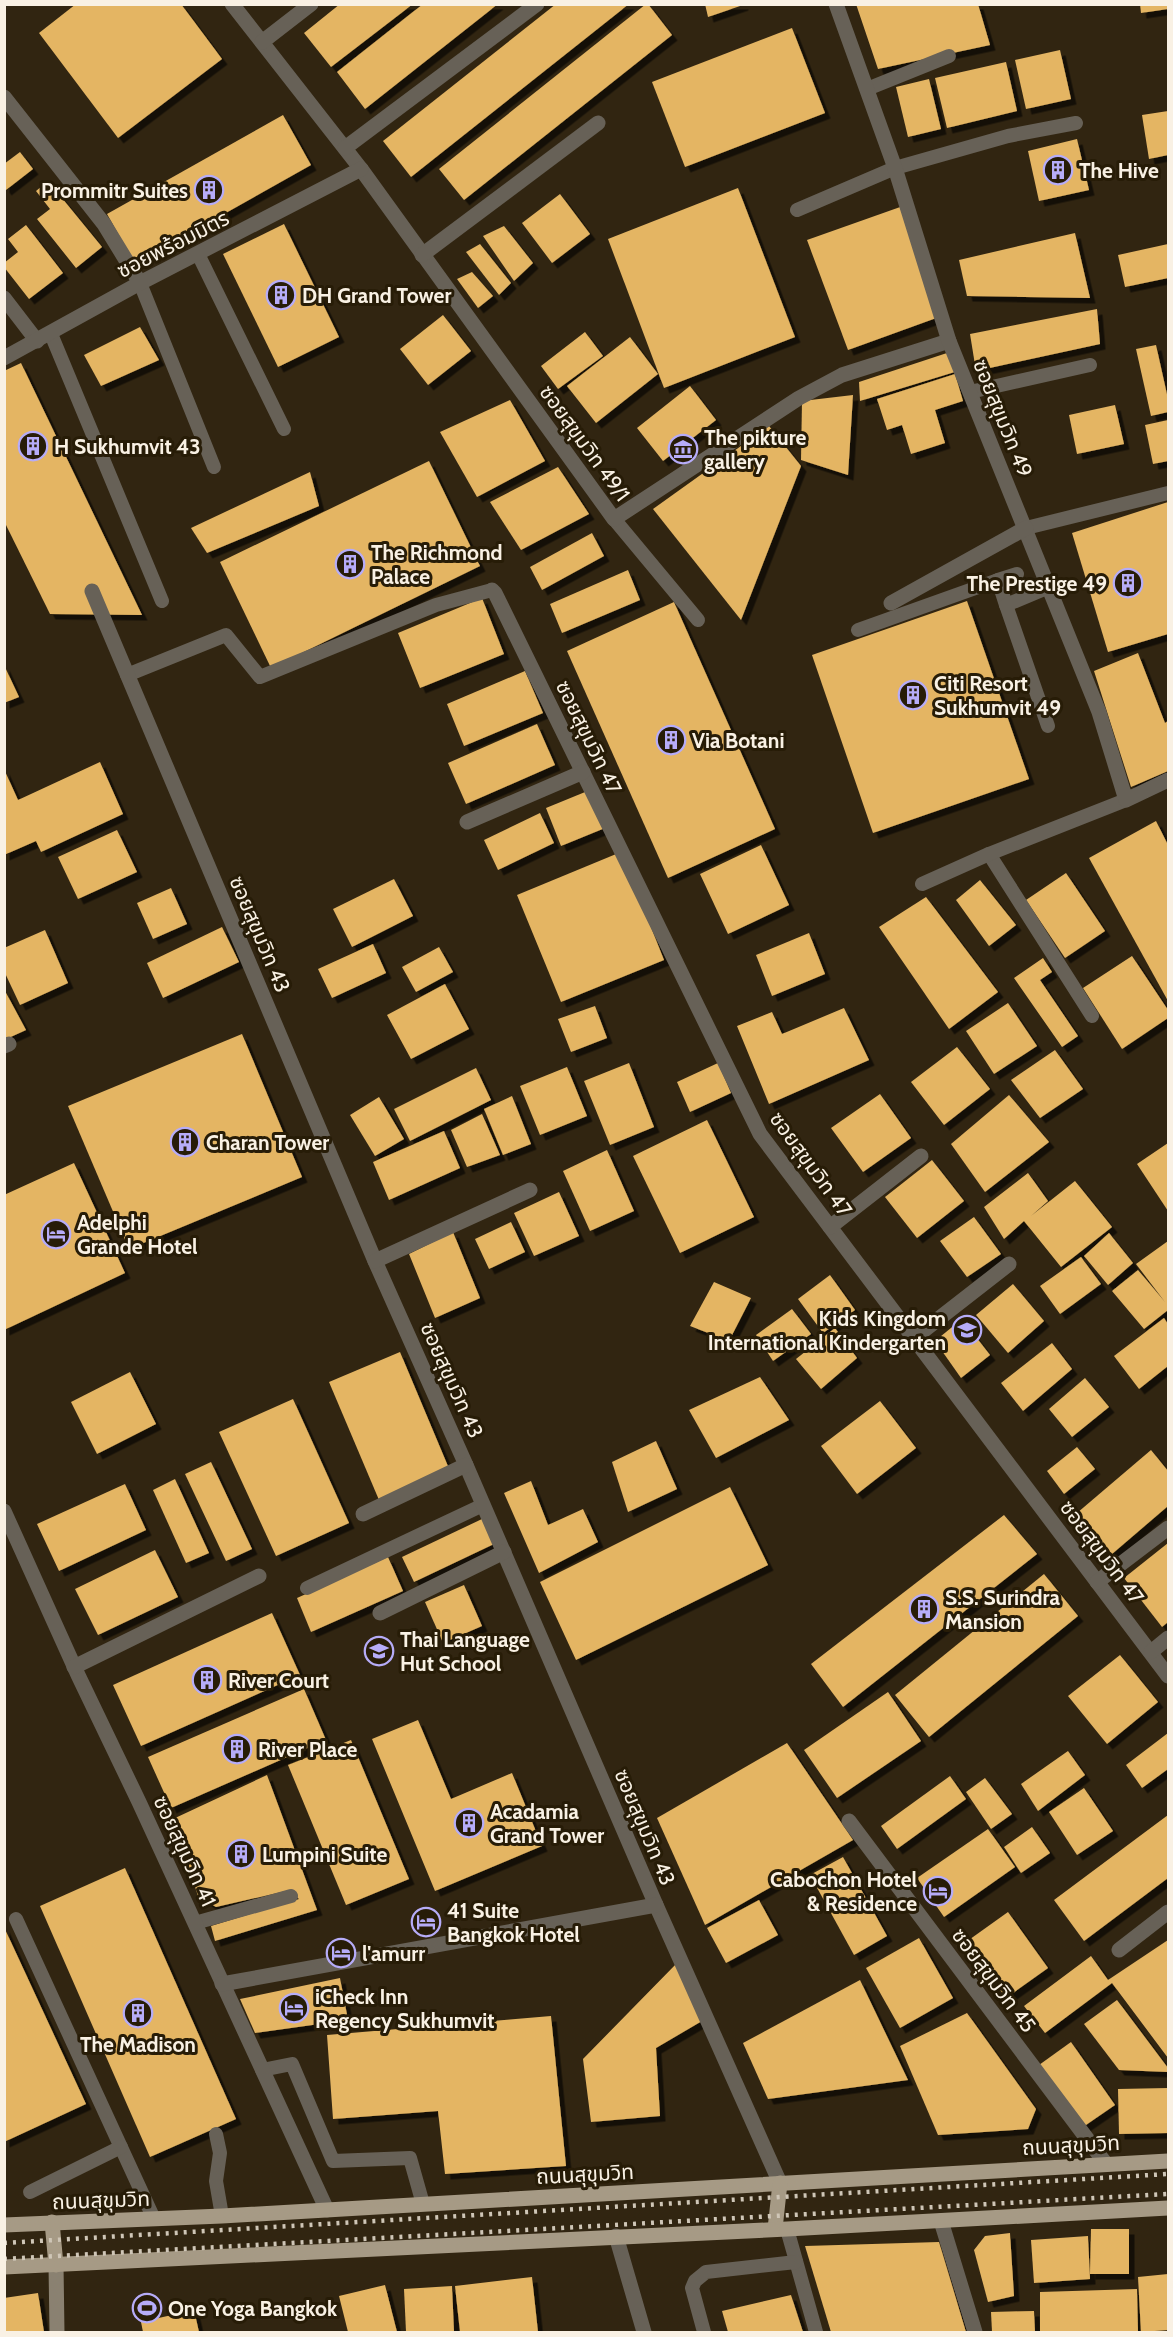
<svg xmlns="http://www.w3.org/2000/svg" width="1173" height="2337" font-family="Cabin,'Noto Sans Thai',sans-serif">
<defs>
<filter id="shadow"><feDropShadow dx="5.5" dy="5.5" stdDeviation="0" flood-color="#0009"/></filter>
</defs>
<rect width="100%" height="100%" fill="#312511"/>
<g fill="#e4b564" filter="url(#shadow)">
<polygon points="76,4 181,4 222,59 118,138 39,33"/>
<polygon points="340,4 413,4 331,67 304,33"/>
<polygon points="423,4 498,4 365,109 337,72"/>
<polygon points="556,4 629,4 411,177 383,141"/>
<polygon points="646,4 648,4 672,35 464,200 439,169"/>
<polygon points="705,4 743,4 743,5 708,17"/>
<polygon points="856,4 978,4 990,45 878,69"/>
<polygon points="1140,4 1168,4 1168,9 1141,13"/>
<polygon points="792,28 825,113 685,167 652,82"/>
<polygon points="1060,50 1071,99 1026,109 1015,60"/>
<polygon points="1006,62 1017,111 947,128 935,78"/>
<polygon points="929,79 941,129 908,137 896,87"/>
<polygon points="1168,111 1168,155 1149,159 1142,115"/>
<polygon points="283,115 311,165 135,264 107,214"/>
<polygon points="1077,139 1089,190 1039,201 1028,151"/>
<polygon points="20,152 33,169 6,190 4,187 4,164"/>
<polygon points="48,181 102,247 76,268 37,219 50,209 36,191"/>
<polygon points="738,188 795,337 664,388 608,239"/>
<polygon points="560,194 590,234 552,263 522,223"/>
<polygon points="903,206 939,317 848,350 807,240"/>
<polygon points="284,224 339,337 278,367 223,254"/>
<polygon points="26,225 63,273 29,299 4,267 4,263 18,252 8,239"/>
<polygon points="504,226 533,263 514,281 483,236"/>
<polygon points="1075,233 1090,298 967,296 959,260"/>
<polygon points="480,244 511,283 499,295 466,252"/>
<polygon points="1168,244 1168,278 1125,287 1118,255"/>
<polygon points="472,272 493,296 478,308 457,279"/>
<polygon points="1097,309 1100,344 976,371 970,334"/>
<polygon points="443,315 471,351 428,385 400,349"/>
<polygon points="140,327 159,360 101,386 84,355"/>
<polygon points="585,332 603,356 558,389 541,366"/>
<polygon points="630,337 658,374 596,423 567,386"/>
<polygon points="1156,345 1168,399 1168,412 1151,416 1136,349"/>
<polygon points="947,353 958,371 860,401 859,382"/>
<polygon points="21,363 142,615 50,614 4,521 4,371"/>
<polygon points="955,374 963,401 935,410 945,443 911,454 902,425 887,430 877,399"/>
<polygon points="690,386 716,420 663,461 637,428"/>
<polygon points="853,395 848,475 801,460 802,401"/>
<polygon points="510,400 545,461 477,497 440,432"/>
<polygon points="1115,405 1124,444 1077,454 1069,415"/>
<polygon points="1168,420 1168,461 1153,464 1145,425"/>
<polygon points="769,426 801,466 741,620 653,509"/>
<polygon points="429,461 480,566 271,668 220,562"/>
<polygon points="558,467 589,514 521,550 490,502"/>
<polygon points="310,472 319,506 207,553 191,528"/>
<polygon points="1168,502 1168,634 1108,652 1072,533"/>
<polygon points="592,533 604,556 542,590 530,567"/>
<polygon points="628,570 640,600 562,633 550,604"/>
<polygon points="482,598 504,654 420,688 398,633"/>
<polygon points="967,601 1029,779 873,833 812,655"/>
<polygon points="674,602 775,829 668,878 567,651"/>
<polygon points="1138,653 1165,723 1168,721 1168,771 1131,787 1094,671"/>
<polygon points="4,665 19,697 4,703"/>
<polygon points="525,671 543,713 464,746 447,704"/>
<polygon points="537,724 555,765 466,804 448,763"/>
<polygon points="100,762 123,814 41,852 36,841 4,855 4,769 18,800"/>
<polygon points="590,790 605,828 561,846 546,808"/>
<polygon points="540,813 554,843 498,870 484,840"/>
<polygon points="1156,821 1168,845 1168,1001 1089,858"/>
<polygon points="117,830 137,872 78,899 58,857"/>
<polygon points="761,845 789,905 728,934 700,874"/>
<polygon points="621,852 664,960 561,1002 517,895"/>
<polygon points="1066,873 1105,931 1065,958 1026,900"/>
<polygon points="394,879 413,916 352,947 333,909"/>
<polygon points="980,880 1016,925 989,946 956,900"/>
<polygon points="171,888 187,924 153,939 137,903"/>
<polygon points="926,897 998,992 949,1029 879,927"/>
<polygon points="222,927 239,962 163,998 147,963"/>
<polygon points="45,930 68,983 20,1005 4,971 4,948"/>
<polygon points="809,933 825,974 772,996 756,955"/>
<polygon points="373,944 386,973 332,998 318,969"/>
<polygon points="439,947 453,972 416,992 402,967"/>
<polygon points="1132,956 1168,1010 1168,1018 1122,1049 1083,988"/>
<polygon points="1043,958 1052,972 1040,980 1078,1036 1062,1047 1014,978"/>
<polygon points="445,984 469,1029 411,1059 387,1015"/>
<polygon points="4,989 26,1030 4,1040"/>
<polygon points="1008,1003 1037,1046 994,1074 966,1031"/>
<polygon points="595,1006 607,1038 571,1052 558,1019"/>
<polygon points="844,1008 869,1060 769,1104 737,1026 772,1012 782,1034"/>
<polygon points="242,1034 302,1177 129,1249 68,1106"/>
<polygon points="957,1047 990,1089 944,1125 911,1082"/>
<polygon points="1055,1050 1083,1089 1040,1118 1011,1080"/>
<polygon points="629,1063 654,1127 610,1145 584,1081"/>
<polygon points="718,1063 731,1093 690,1112 677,1082"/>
<polygon points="567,1067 587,1116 540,1135 520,1086"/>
<polygon points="476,1068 491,1100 410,1141 394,1109"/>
<polygon points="880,1094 911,1138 863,1172 831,1128"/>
<polygon points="1009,1095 1049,1142 985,1192 951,1144"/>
<polygon points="512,1096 531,1144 503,1155 484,1109"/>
<polygon points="379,1097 404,1139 375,1156 350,1115"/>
<polygon points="482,1114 500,1155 467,1167 451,1130"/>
<polygon points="707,1120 754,1217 680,1253 633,1156"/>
<polygon points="444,1131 460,1168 389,1200 373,1162"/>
<polygon points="1168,1143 1168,1211 1137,1164"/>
<polygon points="607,1150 634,1211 590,1231 563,1171"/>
<polygon points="932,1160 964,1201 917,1238 885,1197"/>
<polygon points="74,1163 125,1273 4,1330 4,1195"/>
<polygon points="1028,1173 1048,1201 1031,1216 1075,1181 1112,1227 1061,1267 1024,1221 1004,1239 984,1207"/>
<polygon points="559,1192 579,1236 534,1256 514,1213"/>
<polygon points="974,1217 1001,1254 967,1277 940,1241"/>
<polygon points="511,1222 525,1252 489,1269 475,1239"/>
<polygon points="453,1232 480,1298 435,1318 409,1254"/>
<polygon points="1109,1233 1133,1263 1108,1285 1084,1256"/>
<polygon points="1168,1241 1168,1310 1144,1329 1112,1291 1138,1270 1165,1302 1136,1264"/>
<polygon points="1081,1257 1101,1284 1060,1314 1040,1286"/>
<polygon points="830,1275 855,1310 823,1333 798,1299"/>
<polygon points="714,1282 751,1298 729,1341 690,1326"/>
<polygon points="1013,1284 1044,1321 1008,1353 976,1315"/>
<polygon points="792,1309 811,1334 773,1361 756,1335"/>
<polygon points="1164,1318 1168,1324 1168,1366 1139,1389 1114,1356"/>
<polygon points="962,1319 990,1355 961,1378 935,1341"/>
<polygon points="835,1328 857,1358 821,1389 796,1359"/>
<polygon points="1052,1343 1072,1369 1023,1411 1001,1383"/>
<polygon points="400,1352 450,1471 379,1500 329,1382"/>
<polygon points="130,1372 156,1424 97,1454 71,1402"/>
<polygon points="760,1377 789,1420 716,1458 689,1410"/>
<polygon points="1085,1378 1109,1407 1072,1437 1049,1409"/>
<polygon points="293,1399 349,1523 276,1556 219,1432"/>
<polygon points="880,1401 916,1448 857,1494 821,1446"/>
<polygon points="656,1441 677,1489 628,1512 612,1462"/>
<polygon points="1077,1447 1095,1469 1064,1494 1047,1471"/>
<polygon points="1151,1450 1168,1471 1168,1506 1112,1554 1077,1513"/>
<polygon points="211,1462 252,1549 226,1561 185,1474"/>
<polygon points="175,1479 209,1553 186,1563 153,1490"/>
<polygon points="531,1481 548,1525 583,1509 598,1542 539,1573 504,1493"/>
<polygon points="125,1484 146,1530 59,1571 37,1524"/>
<polygon points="730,1487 768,1565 576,1660 540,1582"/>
<polygon points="1004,1515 1037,1554 843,1707 811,1664"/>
<polygon points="482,1519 494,1544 414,1582 402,1557"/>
<polygon points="1168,1543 1168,1622 1162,1627 1124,1578"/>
<polygon points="155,1550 178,1597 98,1635 75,1589"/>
<polygon points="388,1557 403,1591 311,1632 297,1598"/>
<polygon points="1044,1574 1078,1616 929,1737 895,1695"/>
<polygon points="464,1585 482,1626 443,1643 425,1602"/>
<polygon points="272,1613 300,1675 141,1746 113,1685"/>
<polygon points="1120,1655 1158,1702 1107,1744 1068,1696"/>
<polygon points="304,1689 326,1740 171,1808 148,1757"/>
<polygon points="888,1692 921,1741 837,1798 804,1750"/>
<polygon points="418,1720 451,1799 512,1773 542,1846 435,1891 372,1739"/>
<polygon points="1168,1733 1168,1769 1142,1788 1126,1765"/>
<polygon points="351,1740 409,1879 346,1905 288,1765"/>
<polygon points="787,1743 853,1840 705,1925 657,1818"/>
<polygon points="1068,1751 1085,1775 1038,1811 1021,1784"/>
<polygon points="267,1775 317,1910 215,1941 211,1926 299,1899 290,1890 216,1907 198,1896 173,1819"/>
<polygon points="950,1776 966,1799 897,1849 881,1826"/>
<polygon points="985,1778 1012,1814 991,1829 966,1792"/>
<polygon points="1084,1788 1113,1831 1077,1855 1049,1812"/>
<polygon points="1168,1815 1168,1878 1084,1941 1054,1900"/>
<polygon points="1032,1827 1050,1853 1021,1873 1004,1847"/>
<polygon points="988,1829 1015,1867 944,1917 917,1878"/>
<polygon points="843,1857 887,1936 854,1955 810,1875"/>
<polygon points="125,1868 236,2119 150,2157 40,1906"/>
<polygon points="759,1900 778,1935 726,1963 707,1928"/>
<polygon points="1008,1912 1048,1968 1006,1998 966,1942"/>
<polygon points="4,1927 86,2104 4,2142"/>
<polygon points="919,1938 953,1998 900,2028 866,1968"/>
<polygon points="1168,1940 1168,2058 1112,1983 1045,2033 1024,2006 1091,1956 1108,1980"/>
<polygon points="677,1963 702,2021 656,2048 660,2116 591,2122 583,2059"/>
<polygon points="340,1978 348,2020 255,2033 240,1999"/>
<polygon points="860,1980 908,2080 768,2099 743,2043"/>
<polygon points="1117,2000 1168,2068 1168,2072 1119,2070 1084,2024"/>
<polygon points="967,2013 1036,2109 1028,2129 938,2135 900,2046"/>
<polygon points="551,2016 566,2166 445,2174 438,2111 333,2119 327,2035"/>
<polygon points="1071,2042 1115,2105 1083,2127 1039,2065"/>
<polygon points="1168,2088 1168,2133 1119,2134 1118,2089"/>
<polygon points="1091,2229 1129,2229 1129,2274 1090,2274"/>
<polygon points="1010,2233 1014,2296 988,2302 974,2250 985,2236"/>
<polygon points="1088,2236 1090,2279 1034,2283 1031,2240"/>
<polygon points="939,2242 966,2332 831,2332 805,2246"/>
<polygon points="1168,2274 1168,2330 1141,2332 1138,2277"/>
<polygon points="532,2277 538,2332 460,2332 455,2286"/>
<polygon points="385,2285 397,2332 348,2332 339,2296"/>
<polygon points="452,2286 454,2332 406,2332 404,2289"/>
<polygon points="1137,2289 1138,2332 1040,2332 1040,2292"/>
<polygon points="38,2293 44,2332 4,2332 4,2298"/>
<polygon points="791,2295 803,2332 728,2332 722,2311"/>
<polygon points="194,2310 199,2332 143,2332 141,2322"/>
<polygon points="1034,2311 1035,2332 992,2332 991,2312"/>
</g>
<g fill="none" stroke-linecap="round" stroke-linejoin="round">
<g stroke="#676157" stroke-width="14">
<polyline points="867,89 949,56"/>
<polyline points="797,210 895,168 1008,136 1076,123"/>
<polyline points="198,254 284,429"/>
<polyline points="140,283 214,467"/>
<polyline points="51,334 162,601"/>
<polyline points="970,392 1090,365"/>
<polyline points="614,519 698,620"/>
<polyline points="1026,528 1168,493"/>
<polyline points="998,580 1017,574"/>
<polyline points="858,630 998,580 1006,605"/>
<polyline points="127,675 226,635 260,677 436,605 492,590"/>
<polyline points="1048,726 1006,605 1049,587"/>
<polyline points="989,854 1092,1016"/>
<polyline points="922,884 989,854 1126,800"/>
<polyline points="307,1588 483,1505"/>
<polyline points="16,1919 154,2219"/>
<polyline points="195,1923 291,1896"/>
<polyline points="262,2070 292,2064 333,2161 410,2158 423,2204"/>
<polyline points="216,2134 220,2153 216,2181 222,2216"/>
<polyline points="30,2192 121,2147"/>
<polyline points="787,2229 816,2332"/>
<polyline points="704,2332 692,2288 695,2281 706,2272 796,2262"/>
</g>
<g stroke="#676157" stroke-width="15">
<polyline points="232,4 361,169 614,519 799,398 842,375 949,341"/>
<polyline points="836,4 895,168 949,341 1099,712 1126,800 1168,780"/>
<polyline points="262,42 311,4"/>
<polyline points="4,97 104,224 140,283"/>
<polyline points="345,148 537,4"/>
<polyline points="422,255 598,123"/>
<polyline points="4,298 37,341"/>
<polyline points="4,358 140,283 361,169"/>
<polyline points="492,590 495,593 760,1134 1168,1676"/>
<polyline points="92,591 375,1261 466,1465 656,1905 780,2183"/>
<polyline points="891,603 1026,528"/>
<polyline points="467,822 583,772"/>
<polyline points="4,1046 9,1044"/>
<polyline points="830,1227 921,1156"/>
<polyline points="375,1261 530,1190"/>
<polyline points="914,1338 1009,1264"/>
<polyline points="4,1511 78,1675 139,1802 327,2210"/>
<polyline points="363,1514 466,1465"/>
<polyline points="1097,1582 1168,1528"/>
<polyline points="380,1613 504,1552"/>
<polyline points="1151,1652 1168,1638"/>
<polyline points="74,1667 259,1576"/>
<polyline points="849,1821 1106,2164"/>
<polyline points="1119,1950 1168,1912"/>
<polyline points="222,1984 656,1905"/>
<polyline points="941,2221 975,2332"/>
<polyline points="616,2236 644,2332"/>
</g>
<polyline stroke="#8a8171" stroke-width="15" points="56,2265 57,2332"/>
<g stroke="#a69a85" stroke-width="15">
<polyline points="52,2222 56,2265"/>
<polyline points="4,2225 222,2216 1168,2161"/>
<polyline points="775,2229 780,2183"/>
<polyline points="4,2267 787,2229 1168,2208"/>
</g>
<g stroke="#cfc6b7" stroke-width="4.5" stroke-dasharray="3 6" stroke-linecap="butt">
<polyline points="4,2243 1168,2174"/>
<polyline points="4,2259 1168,2194"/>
</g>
</g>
<defs>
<g id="building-ring" transform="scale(1.5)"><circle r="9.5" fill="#271c07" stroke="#b6acf8" stroke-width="1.5"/><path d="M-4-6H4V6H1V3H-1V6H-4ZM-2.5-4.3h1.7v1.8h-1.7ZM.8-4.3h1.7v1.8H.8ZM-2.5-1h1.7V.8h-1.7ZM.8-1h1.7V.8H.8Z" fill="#b6acf8"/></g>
<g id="museum-ring" transform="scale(1.5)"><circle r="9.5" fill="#271c07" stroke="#b6acf8" stroke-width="1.5"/><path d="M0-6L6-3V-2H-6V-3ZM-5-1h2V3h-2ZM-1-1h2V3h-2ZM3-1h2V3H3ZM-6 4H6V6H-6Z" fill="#b6acf8"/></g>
<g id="hotel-ring" transform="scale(1.5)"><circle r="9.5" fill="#271c07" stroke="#b6acf8" stroke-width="1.5"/><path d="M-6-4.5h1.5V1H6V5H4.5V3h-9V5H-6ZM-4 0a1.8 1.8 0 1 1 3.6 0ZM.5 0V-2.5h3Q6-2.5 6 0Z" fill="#b6acf8"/></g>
<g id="school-ring" transform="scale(1.5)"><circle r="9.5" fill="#271c07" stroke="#b6acf8" stroke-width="1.5"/><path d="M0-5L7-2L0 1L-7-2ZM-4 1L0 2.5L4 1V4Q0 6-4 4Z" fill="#b6acf8"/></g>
<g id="stadium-ring" transform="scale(1.5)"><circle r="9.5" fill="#271c07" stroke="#b6acf8" stroke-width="1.5"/><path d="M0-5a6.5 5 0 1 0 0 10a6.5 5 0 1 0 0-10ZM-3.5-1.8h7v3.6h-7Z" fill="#b6acf8"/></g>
</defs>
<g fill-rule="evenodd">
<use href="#building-ring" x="1058" y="170"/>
<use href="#building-ring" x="209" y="190"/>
<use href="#building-ring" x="281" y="295"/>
<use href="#building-ring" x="33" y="446"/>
<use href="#museum-ring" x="683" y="449"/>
<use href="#building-ring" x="350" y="564"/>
<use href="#building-ring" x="1128" y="583"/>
<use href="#building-ring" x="913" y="695"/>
<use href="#building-ring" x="671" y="740"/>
<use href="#building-ring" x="185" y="1142"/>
<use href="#hotel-ring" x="56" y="1234"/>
<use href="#school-ring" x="967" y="1330"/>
<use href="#building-ring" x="924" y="1609"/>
<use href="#school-ring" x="379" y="1651"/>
<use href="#building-ring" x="207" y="1680"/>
<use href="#building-ring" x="237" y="1749"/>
<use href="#building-ring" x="469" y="1823"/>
<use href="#building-ring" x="241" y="1854"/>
<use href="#hotel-ring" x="938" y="1891"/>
<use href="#hotel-ring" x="426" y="1922"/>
<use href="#hotel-ring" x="341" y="1953"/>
<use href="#hotel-ring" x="294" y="2008"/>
<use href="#building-ring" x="138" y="2013"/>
<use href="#stadium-ring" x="147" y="2308"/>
</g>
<g text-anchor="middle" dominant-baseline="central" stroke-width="6" stroke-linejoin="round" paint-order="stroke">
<g font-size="21" font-weight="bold" fill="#f9f1e4" stroke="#271c07" text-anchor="start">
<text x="1079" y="170">The Hive</text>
<text x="188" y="190" text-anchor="end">Prommitr Suites</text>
<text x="302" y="295">DH Grand Tower</text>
<text x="704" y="437">The pikture<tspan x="704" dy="24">gallery</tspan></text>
<text x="54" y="446">H Sukhumvit 43</text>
<text x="371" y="552">The Richmond<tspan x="371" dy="24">Palace</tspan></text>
<text x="1107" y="583" text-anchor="end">The Prestige 49</text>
<text x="934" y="683">Citi Resort<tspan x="934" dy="24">Sukhumvit 49</tspan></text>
<text x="692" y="740">Via Botani</text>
<text x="206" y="1142">Charan Tower</text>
<text x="77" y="1222">Adelphi<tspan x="77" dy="24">Grande Hotel</tspan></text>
<text x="946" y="1318" text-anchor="end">Kids Kingdom<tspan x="946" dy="24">International Kindergarten</tspan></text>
<text x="945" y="1597">S.S. Surindra<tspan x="945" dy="24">Mansion</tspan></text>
<text x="400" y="1639">Thai Language<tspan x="400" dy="24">Hut School</tspan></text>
<text x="228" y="1680">River Court</text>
<text x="258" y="1749">River Place</text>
<text x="490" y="1811">Acadamia<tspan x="490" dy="24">Grand Tower</tspan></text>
<text x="262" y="1854">Lumpini Suite</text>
<text x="917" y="1879" text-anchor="end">Cabochon Hotel<tspan x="917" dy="24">&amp; Residence</tspan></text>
<text x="447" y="1910">41 Suite<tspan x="447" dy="24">Bangkok Hotel</tspan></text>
<text x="362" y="1953">l'amurr</text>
<text x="315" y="1996">iCheck Inn<tspan x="315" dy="24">Regency Sukhumvit</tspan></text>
<text x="138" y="2044" text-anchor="middle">The Madison</text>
<text x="168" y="2308">One Yoga Bangkok</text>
</g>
<g font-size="21" fill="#f9f1e4" stroke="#271c07">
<text transform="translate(173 244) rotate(-27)">ซอยพร้อมมิตร</text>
<text transform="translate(1003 418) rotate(68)">ซอยสุขุมวิท 49</text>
<text transform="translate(585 443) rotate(54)">ซอยสุขุมวิท 49/1</text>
<text transform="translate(589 737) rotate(64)">ซอยสุขุมวิท 47</text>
<text transform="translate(260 934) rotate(67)">ซอยสุขุมวิท 43</text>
<text transform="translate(811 1164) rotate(54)">ซอยสุขุมวิท 47</text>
<text transform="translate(452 1380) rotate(66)">ซอยสุขุมวิท 43</text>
<text transform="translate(1102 1552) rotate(53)">ซอยสุขุมวิท 47</text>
<text transform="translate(645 1827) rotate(67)">ซอยสุขุมวิท 43</text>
<text transform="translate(185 1851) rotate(65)">ซอยสุขุมวิท 41</text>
<text transform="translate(994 1980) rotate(53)">ซอยสุขุมวิท 45</text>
<text transform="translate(1071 2145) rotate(-3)">ถนนสุขุมวิท</text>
<text transform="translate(585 2174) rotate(-3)">ถนนสุขุมวิท</text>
<text transform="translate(101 2200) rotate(-2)">ถนนสุขุมวิท</text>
</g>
</g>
<rect width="1173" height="2337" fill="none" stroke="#f9f1e4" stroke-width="12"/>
</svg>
